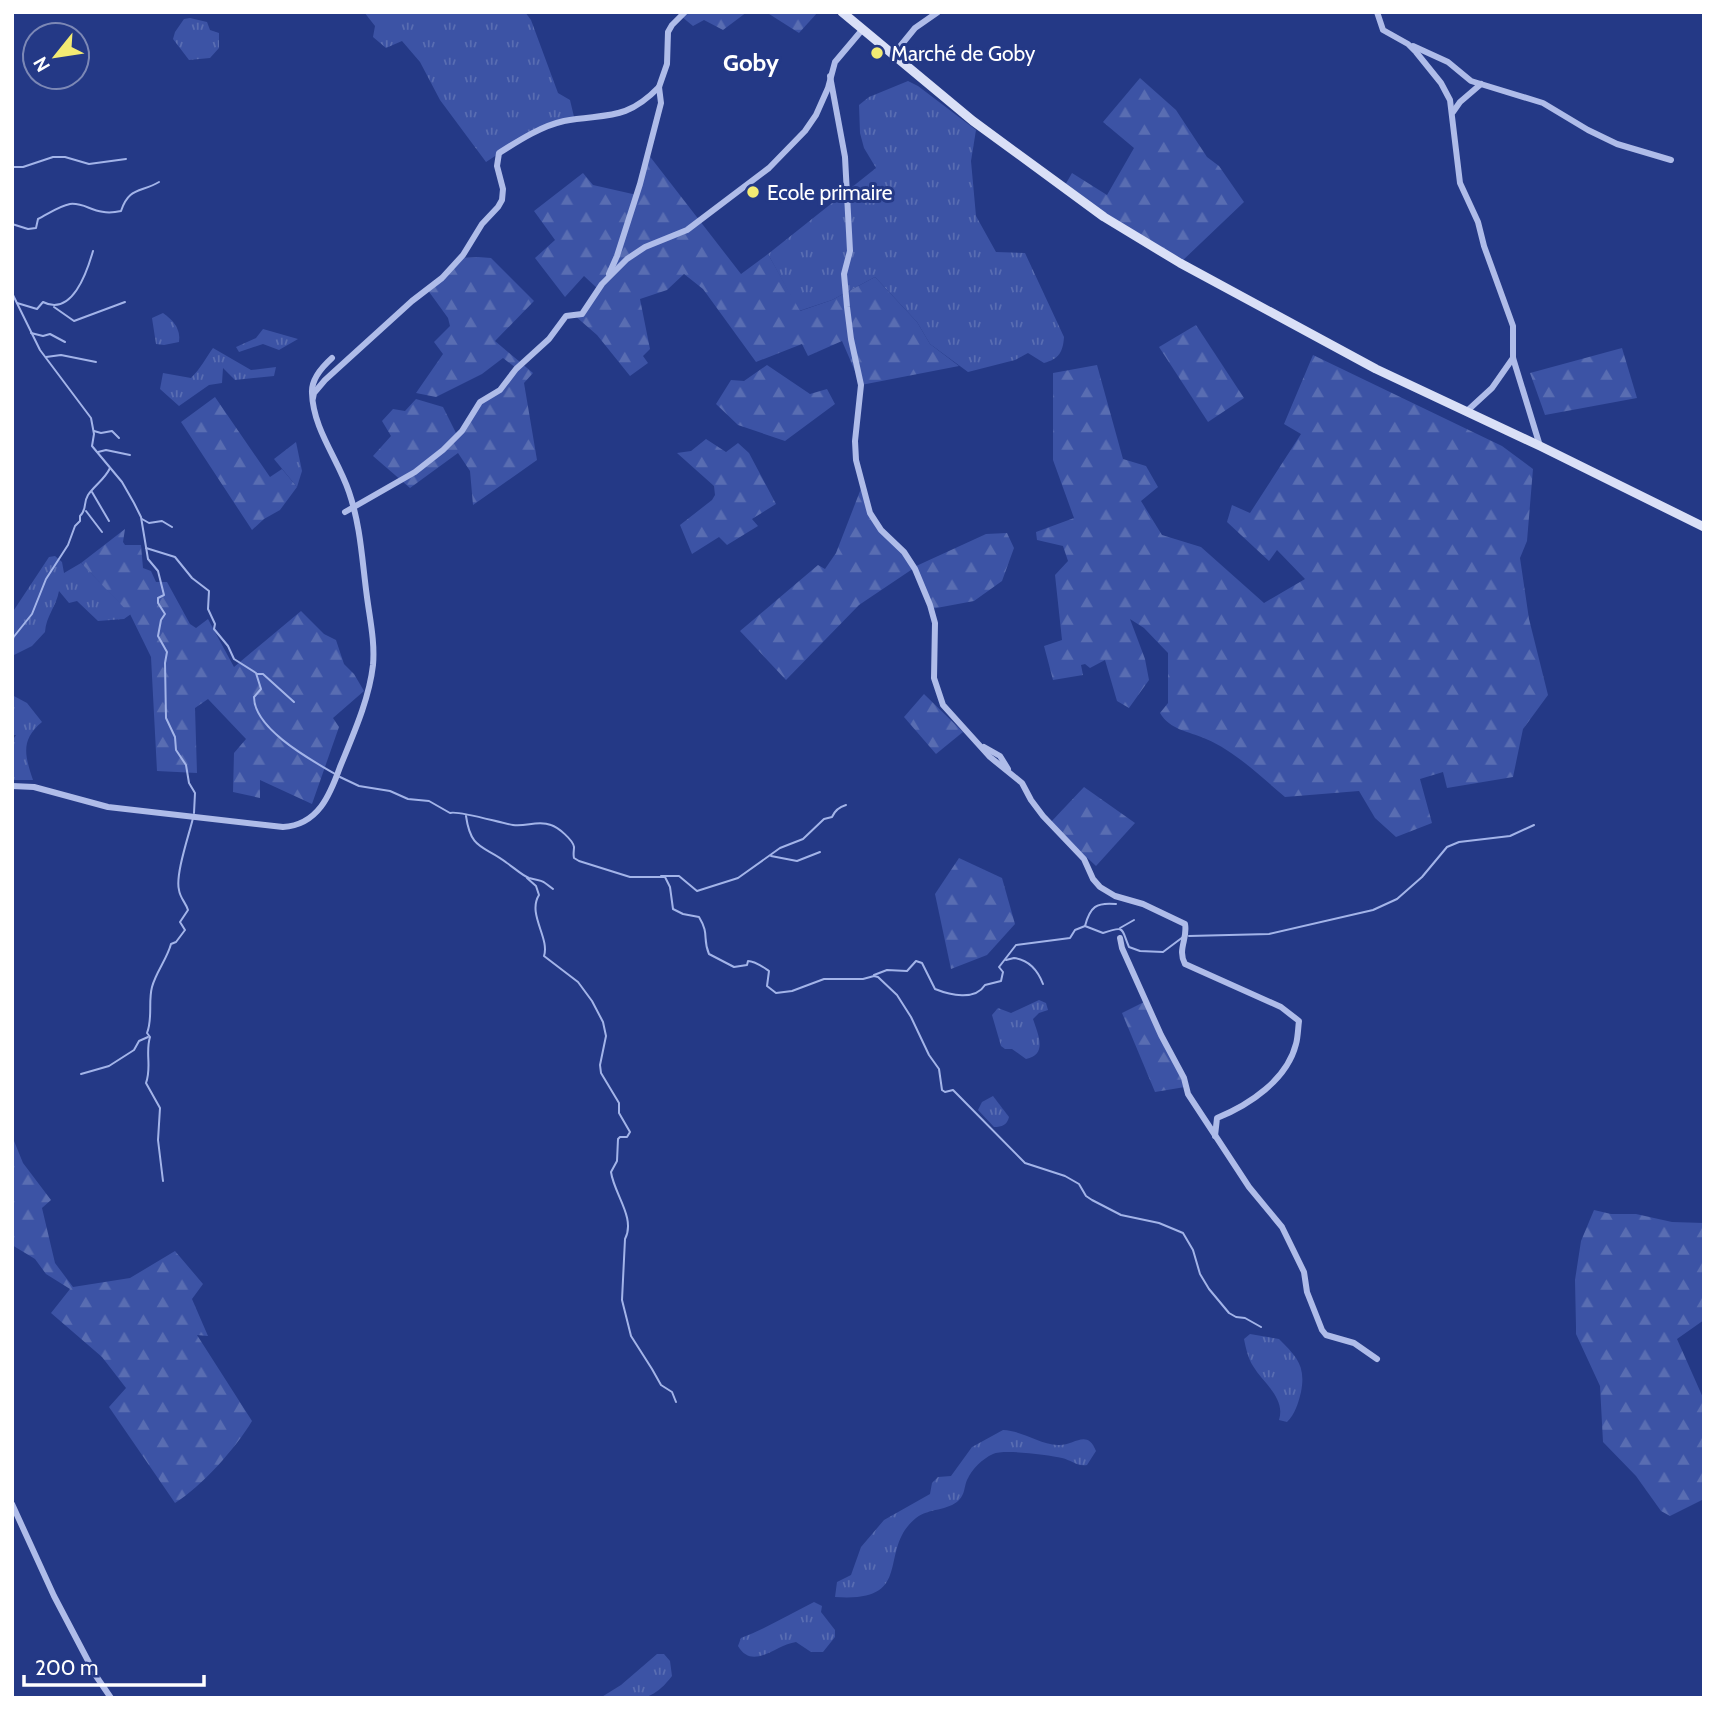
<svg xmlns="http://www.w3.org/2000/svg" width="1716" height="1710" font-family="Cabin,sans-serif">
<defs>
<pattern id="grass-tufts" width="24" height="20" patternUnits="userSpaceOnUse" patternTransform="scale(1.75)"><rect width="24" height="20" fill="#3c53a5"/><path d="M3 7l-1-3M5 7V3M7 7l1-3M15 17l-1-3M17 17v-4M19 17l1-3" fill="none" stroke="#596db2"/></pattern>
<pattern id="forest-firs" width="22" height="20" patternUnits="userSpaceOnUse" patternTransform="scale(1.75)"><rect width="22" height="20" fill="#3c53a5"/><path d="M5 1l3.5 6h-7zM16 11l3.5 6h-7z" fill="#596db2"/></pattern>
</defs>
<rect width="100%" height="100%" fill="#243986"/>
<g fill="url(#grass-tufts)">
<path d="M364,12H525L531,20L558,93L570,100L575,121C544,123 512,145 486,162L440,100L420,62L402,41L386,48L373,37L375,26Z"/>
<polygon points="190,18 207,22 210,30 219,33 219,48 210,58 189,60 173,39 175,32 184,19"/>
<path d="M908,81L918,86L976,130L971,161L976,216L996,252L1025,253L1064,337C1063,352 1059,359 1044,363L1028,353L1015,360L968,372L930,344L917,322L875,277L832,300L799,311L768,254L876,168L864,148L860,133L859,105L869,97Z"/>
<path d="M163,313C173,320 181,329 179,342L164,345L156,344L152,318Z"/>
<polygon points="263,329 298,339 279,350 263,344 239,352 236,347 256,338"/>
<path d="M213,348L251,370L276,367L274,376L235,380L223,368L222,383L209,385L179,406L160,389L163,373L191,378C201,368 205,359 213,348Z"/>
<polygon points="296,442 302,471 297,487 274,459"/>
<path d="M55,556L62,562L64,573L81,563L131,614L124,619L98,621L77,601L69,603L59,591C56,607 46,616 45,632L32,646L12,656V613L49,557Z"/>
<path d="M12,695L27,703L42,722C20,740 25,756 33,780H12V741L16,735H12Z"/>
<path d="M1039,1000L1046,1003L1048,1010L1039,1013L1033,1019C1038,1034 1048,1055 1026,1059L1012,1049H1005L1001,1046L992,1015L998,1008L1011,1013Z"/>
<path d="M993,1096L1009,1117C1007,1125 1002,1127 994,1127L978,1110L982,1102Z"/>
<path d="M1250,1334L1279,1339C1297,1357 1306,1366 1301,1392C1298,1404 1295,1414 1287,1422L1279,1420C1286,1398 1263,1383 1253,1366C1248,1358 1246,1349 1244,1339Z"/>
<path d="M1003,1430C1023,1431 1038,1444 1058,1445C1074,1446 1087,1428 1096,1451L1087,1465C1078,1467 1071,1460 1062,1458C1049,1455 1004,1449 993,1454C982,1459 972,1469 967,1480C964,1487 965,1494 959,1500C948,1511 929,1508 916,1518C876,1550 917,1603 835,1597L837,1582L851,1575L861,1547L884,1520L930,1494L932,1483L938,1477L951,1476L972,1447Z"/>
<path d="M814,1602L822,1606L821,1612L835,1630V1637L823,1652H811L796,1642C775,1645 753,1671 738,1646L741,1638C767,1628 790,1614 814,1602Z"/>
<path d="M657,1654H664L670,1661L672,1676C649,1706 635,1698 600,1698L621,1685Z"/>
</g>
<g fill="url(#forest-firs)">
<polygon points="676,12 747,12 723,30 704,20 693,26"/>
<polygon points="766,12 818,12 799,33"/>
<polygon points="1140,78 1176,110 1207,157 1219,166 1244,202 1180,263 1064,187 1072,173 1107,195 1134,148 1103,122"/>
<polygon points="648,154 741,274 768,254 800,311 832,300 875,277 917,322 930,344 959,366 861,385 842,341 808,356 802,344 756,362 703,289 684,274 667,290 640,299 650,349 643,356 648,363 630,376 597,335 574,315 582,314 598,289 584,276 565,297 535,258 555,240 534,211 583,173 593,185 637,195"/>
<polygon points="478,257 491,258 534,301 495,341 533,373 524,383 537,460 473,505 470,471 458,453 410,488 373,456 391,436 382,421 393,409 405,411 416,399 443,407 457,435 480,402 492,396 516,368 503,358 482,374 436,397 416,393 443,354 434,342 450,326 448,318 427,289 460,258"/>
<polygon points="1196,325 1244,398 1208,422 1159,347"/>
<polygon points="1622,348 1637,398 1545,415 1530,373"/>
<path d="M1313,355L1502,446L1533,469L1527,541L1520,558L1529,619L1548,695L1523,729L1513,777L1447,788L1443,772L1420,779L1432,823L1396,837L1375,818L1359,791L1285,797C1261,777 1235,751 1206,739C1188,731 1170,730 1160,713L1168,703V653L1144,628L1130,619L1145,659L1149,680L1129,708L1117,701L1105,660L1090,668L1085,664L1081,665L1083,675L1053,680L1044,646L1062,640L1055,575L1068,561L1063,546L1037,540L1036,532L1074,518L1053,460V373L1097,365L1123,459L1146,466L1158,487L1141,501L1162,535L1201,547L1264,603L1305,579L1277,550L1269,561L1227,522L1232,505L1250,513L1301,434L1284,424Z"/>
<polygon points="767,365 810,394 827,389 835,404 785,441 738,425 716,404 731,380 744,381"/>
<polygon points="215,397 270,477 282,469 297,487 280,510 264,519 252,530 181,422"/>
<polygon points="706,439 726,452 738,443 749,453 776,504 752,519 758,526 727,545 719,537 692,554 680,525 712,500 715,495 714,486 677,453 691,451"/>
<polygon points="862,486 870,513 914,567 986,534 1007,533 1014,548 1002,581 974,601 931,609 914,568 859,605 786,680 740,631 818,565 825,569 836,553"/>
<polygon points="125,529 123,542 125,545 141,545 143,568 151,571 156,582 167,582 190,624 196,628 208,619 234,667 301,611 324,634 336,640 344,664 354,674 364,691 333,718 339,727 312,804 260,780 260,798 233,792 234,753 246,739 208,699 195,708 197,773 157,771 151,657 130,614 81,563"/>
<polygon points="924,694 963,732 936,754 904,717"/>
<polygon points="1084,787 1135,823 1096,866 1050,823"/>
<polygon points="959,858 1002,878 1015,924 987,955 951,969 935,894"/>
<polygon points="1146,1001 1185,1087 1155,1092 1122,1013"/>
<path d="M12,1136L23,1163L51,1200L42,1208L55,1263L73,1287L130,1278L175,1251L203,1284L192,1299L208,1336L197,1335L252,1421C236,1448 201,1487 175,1503L109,1407L126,1388L102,1357L51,1313L70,1289L46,1274L35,1259L12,1245Z"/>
<polygon points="1594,1210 1611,1214 1636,1214 1672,1222 1704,1223 1704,1320 1677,1339 1704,1400 1704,1499 1670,1516 1661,1511 1636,1476 1603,1442 1600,1386 1576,1334 1576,1327 1575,1280 1581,1241"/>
</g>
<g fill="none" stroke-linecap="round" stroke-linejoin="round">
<g stroke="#a3b4e9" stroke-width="2">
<polyline points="12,167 23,167 53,157 65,157 89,164 126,159"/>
<path d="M12,224L28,229L36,228L38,219C48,214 59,206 70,204C87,202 95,217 121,211C129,187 140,193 159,182"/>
<polyline points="12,293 40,350 91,418 94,434 92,446 122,482 134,503 141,517 148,559 158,571 164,595 158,598 158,603 165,614 161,620 158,636 167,652 165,663 166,718 175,737 176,750 186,765 189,783 195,793 194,813"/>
<path d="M17,303L37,309L43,302C72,317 87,272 93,251"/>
<polyline points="54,307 74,321 125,302"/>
<polyline points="31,333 43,336 50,334 65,342"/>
<polyline points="46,357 61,355 96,362"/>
<polyline points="94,431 101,433 112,431 119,438"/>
<polyline points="98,452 106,450 130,455"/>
<polyline points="92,492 109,521"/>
<polyline points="86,511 102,532"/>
<polyline points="142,519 149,523 162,521 172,527"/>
<path d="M146,548L175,557L192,578L209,591L208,609L215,624L214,629L228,646L234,659L256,673L261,689L254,697C254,729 311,760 335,774"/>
<path d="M12,639L32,614L46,579L68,545L75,526L80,521V516C87,510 83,503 88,495C95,485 105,479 110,468"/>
<polyline points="257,674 263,674 294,702"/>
<path d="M340,777L359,786L390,791L408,799L429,801L450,813C458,810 500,823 513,825C526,827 538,820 551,825C558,827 573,840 574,847C574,851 573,854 574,858L579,861L630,877H665L670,887L673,909L683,914L699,917C710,935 702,938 709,954L734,967L747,965L748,961C755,961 763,967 769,971L767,986L776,993L792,991L824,979H863L874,976L878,977L897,995L911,1017L929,1055L939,1069L942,1090L945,1092L953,1090L956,1093L1025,1163L1065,1176L1079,1184L1086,1196L1092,1200L1121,1215L1159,1223L1183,1233L1193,1250L1200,1274L1209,1289L1229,1313L1236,1317L1245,1318L1261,1327"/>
<path d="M466,816C471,851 484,845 507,863C513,867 523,876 529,878C544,882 539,878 553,889"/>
<polyline points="771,856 797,861 820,852"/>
<path d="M661,876H679L697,891L738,878L780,848L803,839L824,819L832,817C835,810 839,807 846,805"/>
<path d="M527,878L536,886L539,895C527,914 550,938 544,956L578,982L592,1001L603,1022L606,1036L600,1065L601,1073L619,1103V1113L630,1132L627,1137H620L618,1139L617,1161L611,1172C614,1194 636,1218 625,1239L622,1300L631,1336L652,1369L661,1385L672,1392L676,1402"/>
<path d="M1085,926C1090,907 1096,902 1116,904"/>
<polyline points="1120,928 1134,920"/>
<polyline points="1189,936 1269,934 1373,910 1397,899 1422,877 1447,847 1459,842 1510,836 1534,825"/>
<path d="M1006,960L1014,958C1029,960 1038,971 1043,984"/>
<path d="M874,975L887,970L907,971L916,961L922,963L935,989C950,995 975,1001 985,985L1001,981L1003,972L999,967L1016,945L1070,938L1075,930L1085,926L1103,933C1126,925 1121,929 1129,947L1140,951L1163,952L1183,937"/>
<polyline points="81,1074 109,1066 134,1050 139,1041 148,1037"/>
<path d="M163,1181L158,1140L160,1108L146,1083C152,1067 145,1053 150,1037L147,1033C153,1018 148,1002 152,987C156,972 167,959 171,944L176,942L185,930L180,922L188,910C186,903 180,898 179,890C175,875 189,835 193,818"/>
</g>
<g stroke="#afbce9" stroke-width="6">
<polyline points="1377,12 1383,30 1408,44 1416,52 1441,83 1450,100 1460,183 1478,222 1484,246 1513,326 1513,358 1540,446"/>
<polyline points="1413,46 1448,62 1471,81 1543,103 1588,130 1617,144 1671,160"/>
<polyline points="893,55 915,28 938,12"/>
<path d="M830,76L845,157L850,251L844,274L847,307L851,339L861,385L855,441L856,460L870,513L881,530L904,552L915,569L930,605L935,623L934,678L943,705L990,757L1022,783L1031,800L1043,816L1084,859L1093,879L1100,887L1115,896L1143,904L1185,924C1188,939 1177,949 1185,964L1281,1007L1299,1021C1298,1028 1298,1037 1296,1044C1287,1080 1249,1105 1217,1118L1215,1136"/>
<polyline points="1453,112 1460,102 1481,84"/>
<polyline points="609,274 617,256 640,184 661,103 659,87 667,64 668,32 672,25 685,12"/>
<path d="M313,398L314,393L325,380L412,301L442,278L463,255L482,224L498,207L502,200L503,189L497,166L499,153C518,141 541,126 564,121C606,113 625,122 659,87"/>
<polyline points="1467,411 1492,388 1513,358"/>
<polyline points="345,512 415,472 443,450 462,431 480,402 500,390 516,369 549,339 566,316 582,314 602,284 627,259 645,247 687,230 769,168 805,131 816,115 828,88 835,62 862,30"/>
<polyline points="984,747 1000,756 1008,769"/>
<path d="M12,786L34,787L108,807L283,827C318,825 330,795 340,767C353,735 369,700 373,665C375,642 370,620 367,597C362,561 361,527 349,492C338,459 313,429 312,393C311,379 322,367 332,358"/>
<polyline points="1120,938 1122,948 1161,1035 1184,1078 1188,1094 1249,1187 1282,1227 1304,1272 1307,1292 1322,1330 1326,1335 1354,1343 1377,1359"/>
<polyline points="12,1504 54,1596 96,1676 111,1698"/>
</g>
<polyline stroke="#dae0f7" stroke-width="9" points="842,12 973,121 1104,217 1180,263 1376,369 1540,446 1704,527"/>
</g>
<g fill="#f3eb73" stroke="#243986" stroke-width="2.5">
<circle cx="877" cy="53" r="7"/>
<circle cx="753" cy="192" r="7"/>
</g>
<g text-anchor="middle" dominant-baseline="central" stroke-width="6" stroke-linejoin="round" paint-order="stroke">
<g font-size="21" fill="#fff" stroke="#243986" text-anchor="start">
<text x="891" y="53">Marché de Goby</text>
<text x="767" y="192">Ecole primaire</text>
</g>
<g font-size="24" font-weight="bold" fill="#fff" stroke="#243986">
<text x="751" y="62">Goby</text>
</g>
</g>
<rect width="1716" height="1710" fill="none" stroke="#ffffff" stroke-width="28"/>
<g transform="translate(56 56) rotate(240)"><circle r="33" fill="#243986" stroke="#7c88b6" stroke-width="2"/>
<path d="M0-5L12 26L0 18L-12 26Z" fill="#f3eb73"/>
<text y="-10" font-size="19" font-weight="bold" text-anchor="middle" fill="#ffffff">N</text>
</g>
<path d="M24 1675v10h180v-10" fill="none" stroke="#ffffff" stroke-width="3.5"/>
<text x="35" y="1675" font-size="21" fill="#ffffff" stroke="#243986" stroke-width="5" paint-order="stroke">200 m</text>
</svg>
